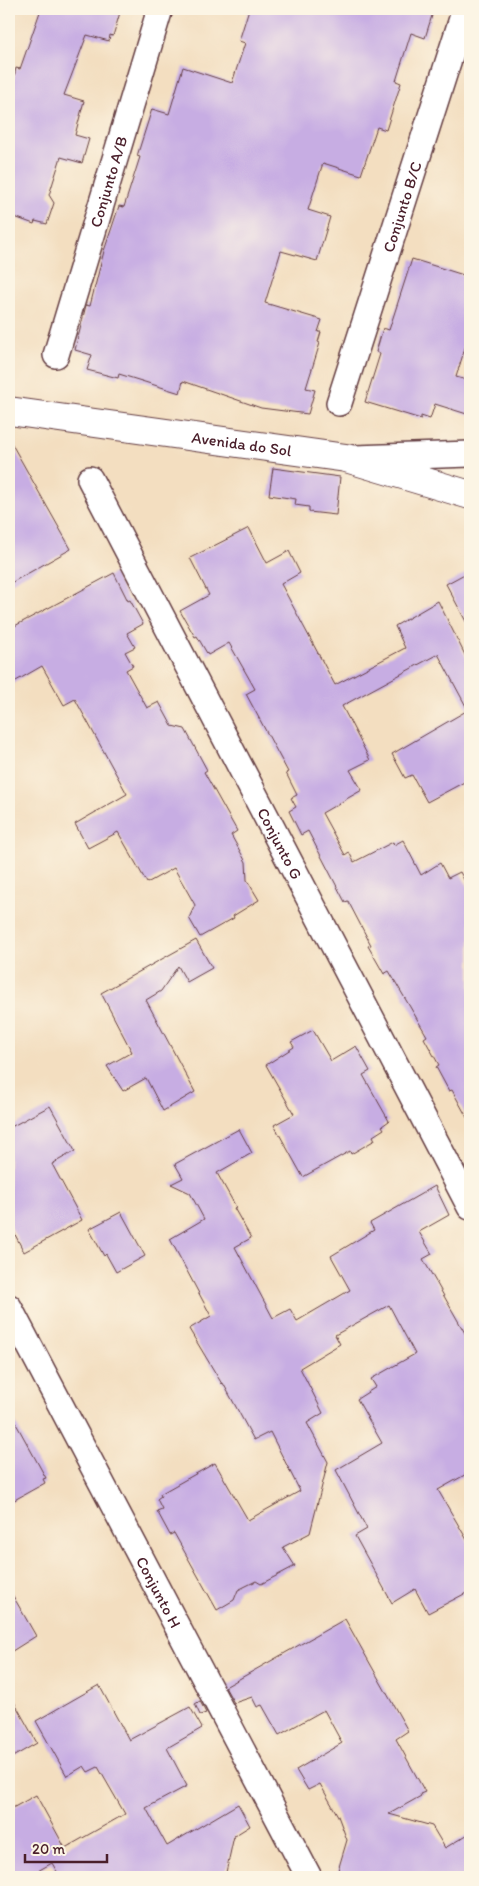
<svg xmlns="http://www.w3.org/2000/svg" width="479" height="1886" font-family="Itim,sans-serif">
<rect width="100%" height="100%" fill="#fcf5e5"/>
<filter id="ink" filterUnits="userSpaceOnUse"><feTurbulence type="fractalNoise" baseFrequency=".02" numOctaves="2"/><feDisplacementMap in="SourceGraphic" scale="10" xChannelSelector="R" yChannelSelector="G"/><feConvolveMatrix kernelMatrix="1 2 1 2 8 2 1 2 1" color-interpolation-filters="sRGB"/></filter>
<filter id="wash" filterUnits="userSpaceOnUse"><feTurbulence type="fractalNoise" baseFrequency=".0096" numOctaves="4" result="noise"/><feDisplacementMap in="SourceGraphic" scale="20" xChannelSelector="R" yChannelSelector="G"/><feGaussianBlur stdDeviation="1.12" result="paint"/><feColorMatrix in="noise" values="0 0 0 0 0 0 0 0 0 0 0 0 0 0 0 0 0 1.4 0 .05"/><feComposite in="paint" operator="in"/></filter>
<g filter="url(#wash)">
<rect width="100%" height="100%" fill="#f3dec0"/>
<g id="blocks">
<g fill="#c7ade3">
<polygon points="41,9 121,9 113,36 110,35 109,41 87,35 64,95 84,101 75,135 89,139 82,163 61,157 49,195 54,203 47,224 35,221 34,224 9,215 9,99 16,68 20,69"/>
<polygon points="249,9 434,9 425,38 411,33 396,81 401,83 386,130 377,127 361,175 323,163 308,210 330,217 317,261 281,251 265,303 322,320 318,332 321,332 318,342 320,343 306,388 315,390 308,414 261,408 183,381 180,393 119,374 118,378 87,370 92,355 75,350 86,305 90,306 104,251 119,206 124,207 140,157 137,156 152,109 169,114 183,67 232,83 245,43 239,41"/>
<polygon points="412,259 470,277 470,332 456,377 470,381 470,415 435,404 430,419 421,416 421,419 365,402 380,354 376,352 383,328 389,330"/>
<polygon points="9,439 71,549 9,584"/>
<polygon points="273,468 340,477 336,515 309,512 309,507 295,505 296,499 269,495"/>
<polygon points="249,528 267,563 289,551 300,573 281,584 335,685 405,648 395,626 438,601 470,665 470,779 427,802 412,775 405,778 392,754 468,710 438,654 342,706 370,760 350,770 362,790 322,813 345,855 349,852 354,862 393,842 394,845 403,840 421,875 440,863 448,878 460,872 470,891 470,1123 452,1090 449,1091 436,1067 439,1065 424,1038 427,1036 389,971 384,974 368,946 371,945 348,901 345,902 308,831 301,835 289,811 296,807 291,798 297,795 286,773 288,772 246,694 255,689 229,643 208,655 197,636 195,637 180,611 209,595 190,558"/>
<polygon points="470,571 470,629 446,584"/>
<polygon points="114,573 128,601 130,600 143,624 127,633 135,647 125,652 133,666 126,670 147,708 159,702 172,726 185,729 207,770 204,772 237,831 231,835 246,862 247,880 259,900 233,916 234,918 200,937 189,918 195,905 174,868 147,883 118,832 88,848 75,824 127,794 75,699 64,705 42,666 9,685 9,629"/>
<polygon points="196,940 212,968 187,982 178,966 161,991 146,1000 195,1092 163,1111 146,1078 123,1091 107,1066 132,1052 101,993"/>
<polygon points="313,1030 331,1061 356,1046 370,1071 363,1075 389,1121 382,1126 384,1129 373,1136 375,1140 351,1154 350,1151 303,1177 274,1125 294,1114 266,1065 294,1047 291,1042"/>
<polygon points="50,1106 75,1151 52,1164 82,1220 24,1252 9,1223 9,1128"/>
<polygon points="239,1129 252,1153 217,1173 236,1207 234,1208 251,1238 235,1247 273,1318 290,1309 297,1321 350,1290 331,1256 374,1230 370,1223 435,1186 449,1215 419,1232 432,1254 423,1259 470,1342 470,1472 438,1490 470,1545 470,1591 428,1613 415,1589 392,1603 355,1536 367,1529 336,1470 382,1443 357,1399 376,1387 371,1379 415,1354 389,1305 335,1335 340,1344 300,1368 323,1413 307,1423 328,1462 310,1533 283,1547 295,1566 261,1584 256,1581 238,1590 234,1600 217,1610 174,1533 170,1535 157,1511 162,1509 157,1499 161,1496 160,1494 215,1463 248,1520 300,1491 270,1432 254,1440 223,1383 222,1384 189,1329 211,1316 170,1239 204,1219 190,1193 171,1184 183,1178 175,1164"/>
<polygon points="121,1212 145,1256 116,1272 106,1254 104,1256 89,1229"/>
<polygon points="9,1411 46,1478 43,1479 45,1483 9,1503"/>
<polygon points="9,1589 36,1636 9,1653"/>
<polygon points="345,1619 408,1731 396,1739 425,1792 420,1794 421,1796 389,1814 432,1826 445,1848 470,1833 470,1877 336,1877 347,1840 338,1816 320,1784 308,1790 296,1770 342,1743 324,1710 279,1735 262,1705 257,1707 252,1697 234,1703 225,1687"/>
<polygon points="99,1685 129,1740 190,1707 202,1728 167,1748 187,1786 146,1808 167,1846 238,1804 250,1826 234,1836 225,1877 60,1877 52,1863 27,1877 9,1877 9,1810 36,1795 65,1848 125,1814 98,1767 88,1772 84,1766 67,1776 36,1721"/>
<polygon points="9,1693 37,1743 9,1759"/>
<polygon points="200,1701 206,1713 200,1715 195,1704"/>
</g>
</g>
</g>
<g filter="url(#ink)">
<use href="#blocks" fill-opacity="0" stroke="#633c41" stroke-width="1"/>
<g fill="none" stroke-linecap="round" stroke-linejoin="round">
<g stroke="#633c41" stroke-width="28">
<g id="minor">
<path id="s1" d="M56,355L160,9"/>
<path id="s2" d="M339,403L465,9"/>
<polyline points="355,458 470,454"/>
<path id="s3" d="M90,479L470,1207"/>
<path id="s4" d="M9,1307L309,1877"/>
</g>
</g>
<g stroke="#633c41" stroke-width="30">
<g id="tertiary">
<path id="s5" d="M9,411L346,458L470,495"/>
</g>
</g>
<use href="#minor" stroke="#fff" stroke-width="25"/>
<use href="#tertiary" stroke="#fff" stroke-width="28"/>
</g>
</g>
<g text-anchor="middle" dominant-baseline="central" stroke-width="4.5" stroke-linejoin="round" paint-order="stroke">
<g font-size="16" fill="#4a1f2b" stroke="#fcf5e5">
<text stroke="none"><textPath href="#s1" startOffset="181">Conjunto A/B</textPath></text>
<text stroke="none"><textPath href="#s2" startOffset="206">Conjunto B/C</textPath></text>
<text stroke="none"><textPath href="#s5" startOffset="235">Avenida do Sol</textPath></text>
<text stroke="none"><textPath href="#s3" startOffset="411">Conjunto G</textPath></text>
<text stroke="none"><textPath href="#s4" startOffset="322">Conjunto H</textPath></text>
</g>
</g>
<rect width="479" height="1886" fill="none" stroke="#fcf5e5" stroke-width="30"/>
<path d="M25 1854v8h82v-8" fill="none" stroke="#4a1f2b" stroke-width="2.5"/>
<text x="32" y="1854" font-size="15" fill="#4a1f2b" stroke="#fcf5e5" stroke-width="4" paint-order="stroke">20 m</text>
</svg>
